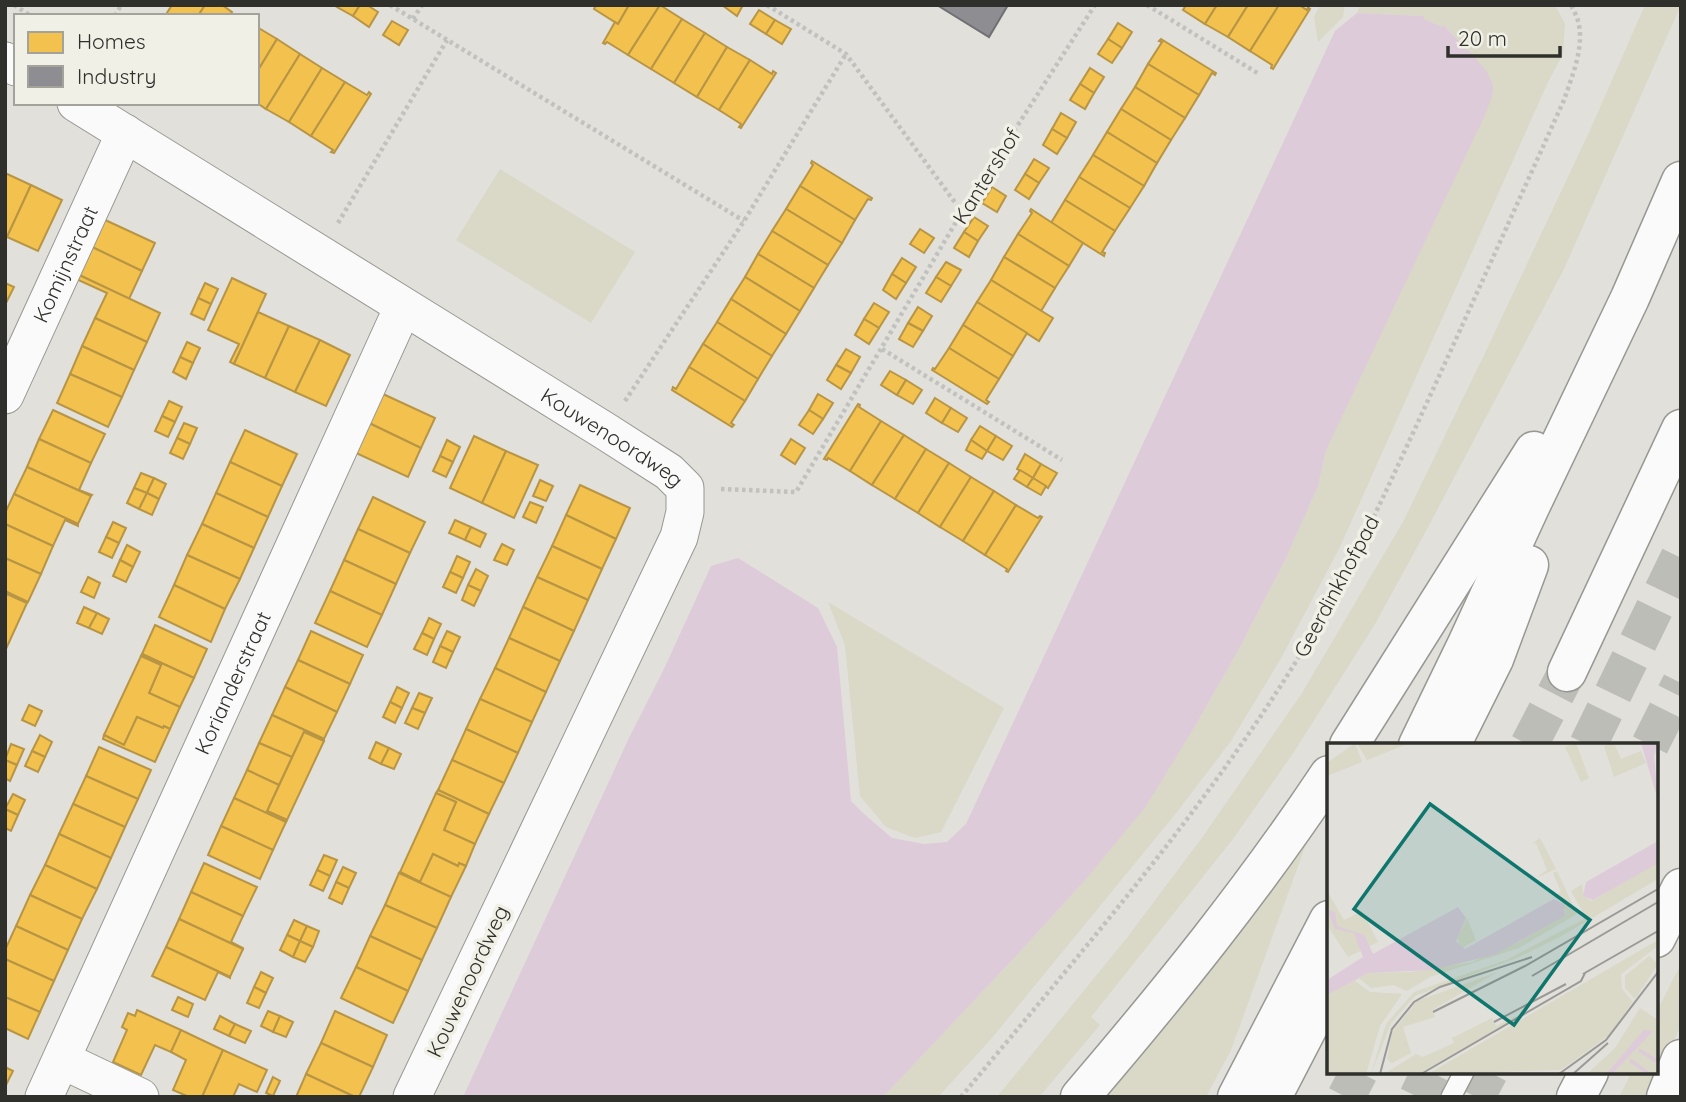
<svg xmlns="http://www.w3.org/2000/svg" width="1686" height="1102" font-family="Quicksand,sans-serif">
<rect width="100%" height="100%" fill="#e1e0db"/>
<g fill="#dad8c6">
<polygon points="1320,5 1345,5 1343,17 1318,42 1314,17"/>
<polygon points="1360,5 1555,5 1565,24 1563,54 1548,82 1339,549 1280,660 1231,741 1177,812 991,1039 938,1097 883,1097 1015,957 1086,879 1198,721 1241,645 1286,558 1318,486 1326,450 1486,72 1444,25 1442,27 1424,19 1423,16 1357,13"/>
<polygon points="1645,5 1681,5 1564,269 1426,531 1375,624 1294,752 1233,839 1091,1017 1100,1025 1039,1097 997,1097 1126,939 1204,835 1302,693 1404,520 1485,353 1591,128"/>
<polygon points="500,169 635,252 591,323 456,240"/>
<polygon points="828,602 1004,708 941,832 915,838 886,827 860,796 845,645"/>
<polygon points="1316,817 1231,1050 1206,1097 1094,1097"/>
<polygon points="1681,964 1681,1024 1650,1097 1619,1097 1632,1072 1656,1072 1656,1013"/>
</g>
<path fill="#ddcbd9" d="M1357,13L1424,16V19L1442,27L1444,25C1455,40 1496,71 1493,91C1492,99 1487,109 1484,117L1326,450L1318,486L1286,558L1241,645L1198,721L1146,806L1086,879L1015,957L883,1097H463L629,738L664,669L711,566L738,558L818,608L837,647L851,801L864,814L892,838L924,844L947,842L966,824L1335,31Z"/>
<g fill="#f2c14e" stroke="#b89544" stroke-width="2">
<polygon points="172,5 205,5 198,16 165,16"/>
<polygon points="205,5 222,5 232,12 229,16 198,16"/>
<polygon points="339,5 360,5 353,16 337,7"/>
<polygon points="360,5 367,5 378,12 369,27 353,16"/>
<polygon points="596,5 629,5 618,24 594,9"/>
<polygon points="629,5 660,5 628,55 607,42 605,44 603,43 615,22 618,24"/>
<polygon points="660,5 682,19 651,69 628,55"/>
<polygon points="722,5 743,5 737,16"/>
<polygon points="1186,5 1217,5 1205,24 1183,10"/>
<polygon points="1217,5 1248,5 1228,37 1205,24"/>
<polygon points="1248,5 1279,5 1250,51 1228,37"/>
<polygon points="1279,5 1299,5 1307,10 1308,7 1310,9 1273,69 1271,68 1272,65 1250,51"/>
<polygon points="759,10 775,20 766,34 750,24"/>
<polygon points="682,19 705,33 674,83 651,69"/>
<polygon points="775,20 791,29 782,44 766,34"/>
<polygon points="392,21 408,30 399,45 383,35"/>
<polygon points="1118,23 1132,32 1122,48 1108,39"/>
<polygon points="257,27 277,39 257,72"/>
<polygon points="705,33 727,47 697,97 674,83"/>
<polygon points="277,39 300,54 266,109 257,103 257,72"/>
<polygon points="1108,39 1122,48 1112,63 1098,54"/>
<polygon points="1161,39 1216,73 1215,75 1212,73 1199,95 1148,64 1162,42 1159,41"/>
<polygon points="727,47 750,60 719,110 697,97"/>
<polygon points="300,54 322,68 289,122 266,109"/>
<polygon points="750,60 772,74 773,71 776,73 741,128 739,127 741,124 719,110"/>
<polygon points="1148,64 1199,95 1185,118 1135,87"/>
<polygon points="322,68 345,82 311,136 289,122"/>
<polygon points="1090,68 1104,77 1094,93 1080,84"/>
<polygon points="345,82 367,95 369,92 371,94 334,153 331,152 333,150 311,136"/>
<polygon points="1080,84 1094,93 1085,109 1070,100"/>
<polygon points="1135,87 1185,118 1171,140 1121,109"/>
<polygon points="1121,109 1171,140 1157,163 1107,132"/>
<polygon points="1061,113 1076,122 1067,138 1052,129"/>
<polygon points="1052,129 1067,138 1057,154 1043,145"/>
<polygon points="1107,132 1157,163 1144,186 1093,155"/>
<polygon points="1093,155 1144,186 1130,208 1079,177"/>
<polygon points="1034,159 1049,168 1039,183 1025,174"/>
<polygon points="812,161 872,198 871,200 868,199 855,220 800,186 813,165 811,163"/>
<polygon points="5,173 31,185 7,237 5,236"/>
<polygon points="1025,174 1039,183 1029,199 1015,190"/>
<polygon points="1079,177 1130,208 1115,231 1065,200"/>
<polygon points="31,185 62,200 38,251 7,237"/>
<polygon points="800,186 855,220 842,243 786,209"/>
<polygon points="992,187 1006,196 997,212 982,203"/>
<polygon points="1065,200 1115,231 1102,252 1105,253 1104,256 1051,223"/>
<polygon points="786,209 842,243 828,265 772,231"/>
<polygon points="1031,209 1083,243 1069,266 1018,234 1032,213 1030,211"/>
<polygon points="974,217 988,226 978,241 964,232"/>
<polygon points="103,219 155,243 142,271 90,246"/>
<polygon points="920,229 934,238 924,253 910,244"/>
<polygon points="772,231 828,265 814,288 758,254"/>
<polygon points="964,232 978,241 969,257 954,248"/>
<polygon points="1018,234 1069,266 1055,288 1004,257"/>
<polygon points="90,246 142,271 129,299 77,274"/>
<polygon points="758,254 814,288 800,311 745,277"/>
<polygon points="1004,257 1055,288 1041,311 991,280"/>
<polygon points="902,258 916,267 906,283 892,274"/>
<polygon points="946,262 961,270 951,286 936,277"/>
<polygon points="77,274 160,313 147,342 95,318 107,293 76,279"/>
<polygon points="892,274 906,283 896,299 883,290"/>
<polygon points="745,277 800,311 786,334 731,299"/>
<polygon points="936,277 951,286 941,302 926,293"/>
<polygon points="232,278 266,294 234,364 230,362 239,344 208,330"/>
<polygon points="991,280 1053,318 1039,341 977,302"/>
<polygon points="5,283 14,287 5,305"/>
<polygon points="205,283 218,289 211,304 198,298"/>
<polygon points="198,298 211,304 204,320 191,314"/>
<polygon points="731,299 786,334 772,356 717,322"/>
<polygon points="977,302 1027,333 1013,356 963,325"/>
<polygon points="874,303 889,312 879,328 864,319"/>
<polygon points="918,307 932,316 923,331 908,323"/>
<polygon points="258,312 289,326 265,378 234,364"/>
<polygon points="95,318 147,342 134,370 82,346"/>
<polygon points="864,319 879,328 869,344 855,335"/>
<polygon points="717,322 772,356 758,379 703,344"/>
<polygon points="908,323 923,331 913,347 899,339"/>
<polygon points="963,325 1013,356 999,379 949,348"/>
<polygon points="289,326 320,340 295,392 265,378"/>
<polygon points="320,340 350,355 326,406 295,392"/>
<polygon points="187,342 200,348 193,363 180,357"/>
<polygon points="703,344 758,379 745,401 689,367"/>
<polygon points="82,346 134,370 122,397 70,374"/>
<polygon points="949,348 999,379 986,400 989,402 987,404 932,370 933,368 935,369"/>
<polygon points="846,349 860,357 851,373 836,365"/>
<polygon points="180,357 193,363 186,379 173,372"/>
<polygon points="836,365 851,373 841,389 827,380"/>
<polygon points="689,367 745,401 731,423 734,425 732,427 672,390 673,387 676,389"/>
<polygon points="890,371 906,380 897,395 881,385"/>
<polygon points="70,374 122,397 108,427 57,403"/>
<polygon points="906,380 922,390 913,404 897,395"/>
<polygon points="383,394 435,418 421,448 369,423"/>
<polygon points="818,394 833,403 823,419 809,410"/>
<polygon points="935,398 951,408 942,423 926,413"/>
<polygon points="169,401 182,407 175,422 162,416"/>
<polygon points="858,404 860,405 859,407 881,421 850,471 828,458 827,460 824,459"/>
<polygon points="951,408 967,418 958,432 942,423"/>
<polygon points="53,410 105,434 91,463 39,439"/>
<polygon points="809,410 823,419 813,434 799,425"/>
<polygon points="162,416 175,422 168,437 155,431"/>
<polygon points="881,421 904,435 872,485 850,471"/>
<polygon points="184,423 197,428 190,444 177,438"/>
<polygon points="369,423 421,448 408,477 356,453"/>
<polygon points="980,426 996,436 987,451 971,440"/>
<polygon points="245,430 297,454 282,486 230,462"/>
<polygon points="904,435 926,449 895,499 872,485"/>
<polygon points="474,436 506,451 482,503 450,488"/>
<polygon points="996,436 1012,446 1003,460 987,451"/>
<polygon points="177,438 190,444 183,459 170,453"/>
<polygon points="39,439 91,463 79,490 92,495 91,496 27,467"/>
<polygon points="791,439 805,448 795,464 781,455"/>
<polygon points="447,440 460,447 453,462 440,456"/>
<polygon points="971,440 987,451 982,459 966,450"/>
<polygon points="926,449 949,463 918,513 895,499"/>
<polygon points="506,451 538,465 514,518 482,503"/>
<polygon points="1025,454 1041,464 1033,478 1017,469"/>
<polygon points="440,456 453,462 446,477 433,471"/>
<polygon points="230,462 282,486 268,517 216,493"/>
<polygon points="949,463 971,477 940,527 918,513"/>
<polygon points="1041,464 1057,473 1048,488 1033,478"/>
<polygon points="27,467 91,496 78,524 14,494"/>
<polygon points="1020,470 1033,478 1027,487 1014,479"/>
<polygon points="141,473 154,478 147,493 134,488"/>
<polygon points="971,477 994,491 963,541 940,527"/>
<polygon points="154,478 166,484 159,499 147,493"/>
<polygon points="1033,478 1046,486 1041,495 1027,487"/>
<polygon points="540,480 553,486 546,501 533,496"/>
<polygon points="580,485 630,508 616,539 566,515"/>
<polygon points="134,488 147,493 139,509 127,503"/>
<polygon points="994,491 1016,505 985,555 963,541"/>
<polygon points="147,493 159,499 152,515 139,509"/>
<polygon points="216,493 268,517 254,548 202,524"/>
<polygon points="14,494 78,524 78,526 65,520 53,546 5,524 5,513"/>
<polygon points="373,497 425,522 410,553 358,529"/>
<polygon points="530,502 543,507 536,523 523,517"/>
<polygon points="1016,505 1038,518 1040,516 1042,517 1008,572 1006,571 1007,569 985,555"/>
<polygon points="566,515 616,539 602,569 552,546"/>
<polygon points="455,520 471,527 465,540 449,533"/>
<polygon points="113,522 126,528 119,543 106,537"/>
<polygon points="5,524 53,546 41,574 5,558"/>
<polygon points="202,524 254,548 240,579 187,555"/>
<polygon points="471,527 486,534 480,547 465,540"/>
<polygon points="358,529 410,553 396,584 344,560"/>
<polygon points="106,537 119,543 112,558 99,552"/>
<polygon points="502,544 514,550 507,565 494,560"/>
<polygon points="127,545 140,552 133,567 120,560"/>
<polygon points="552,546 602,569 588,600 537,577"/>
<polygon points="187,555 240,579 225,609 174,585"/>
<polygon points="457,556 470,562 463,578 450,572"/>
<polygon points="5,558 41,574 28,602 5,591"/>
<polygon points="120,560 133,567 126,582 113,576"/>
<polygon points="344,560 396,584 382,615 330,591"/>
<polygon points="476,569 488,576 481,591 468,585"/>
<polygon points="450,572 463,578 456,593 443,587"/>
<polygon points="88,577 100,583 94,598 81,592"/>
<polygon points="537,577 588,600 574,631 523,607"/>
<polygon points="174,585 225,609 211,642 159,617"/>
<polygon points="468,585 481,591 474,606 462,600"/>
<polygon points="330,591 382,615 367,647 315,623"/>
<polygon points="7,594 27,603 5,651 5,598"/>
<polygon points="84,607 97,613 89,628 77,623"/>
<polygon points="523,607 574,631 560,661 509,638"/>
<polygon points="97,613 109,619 102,634 89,628"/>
<polygon points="429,618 441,624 434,639 422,633"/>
<polygon points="155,625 207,649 194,678 142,654"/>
<polygon points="311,631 363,655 350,684 298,660"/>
<polygon points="447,631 460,637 453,652 440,646"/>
<polygon points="422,633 434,639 427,655 414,649"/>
<polygon points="509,638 560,661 546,692 495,668"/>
<polygon points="440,646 453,652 446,668 433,662"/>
<polygon points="142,654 194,678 180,707 149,693 161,665 141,656"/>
<polygon points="141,656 161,665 149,693 180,707 170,729 164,726 163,728 137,717 124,745 104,735"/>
<polygon points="298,660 350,684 337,712 285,687"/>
<polygon points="495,668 546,692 532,722 480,699"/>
<polygon points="285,687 337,712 324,739 272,715"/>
<polygon points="397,687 409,693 402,708 390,702"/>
<polygon points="419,693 432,698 425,713 412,708"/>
<polygon points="480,699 532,722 518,753 466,729"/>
<polygon points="390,702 402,708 395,723 383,717"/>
<polygon points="29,705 42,711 35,726 22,720"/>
<polygon points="412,708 425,713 418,729 405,723"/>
<polygon points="272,715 324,739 324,741 304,732 292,757 259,743"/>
<polygon points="137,717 163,728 164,726 170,729 155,762 103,739 104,735 124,745"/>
<polygon points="466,729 518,753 504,783 452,760"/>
<polygon points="304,732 324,741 287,820 267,811"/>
<polygon points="40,735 52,742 45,757 32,751"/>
<polygon points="376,742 389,748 381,764 369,758"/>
<polygon points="259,743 292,757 279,785 247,770"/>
<polygon points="11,744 24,749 17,765 5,760"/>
<polygon points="99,747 151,770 138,799 86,776"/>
<polygon points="389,748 401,754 394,769 381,764"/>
<polygon points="32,751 45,757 38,772 25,766"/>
<polygon points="5,760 17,765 10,781 5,778"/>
<polygon points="452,760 504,783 489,814 438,790"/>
<polygon points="247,770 279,785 267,811 287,820 286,822 234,798"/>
<polygon points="86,776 138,799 125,827 73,804"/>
<polygon points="438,790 489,814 475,844 444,830 456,802 436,793"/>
<polygon points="436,793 456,802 444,830 475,844 466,866 459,863 458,866 433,854 420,882 400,872"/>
<polygon points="13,794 25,800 18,815 5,809"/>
<polygon points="234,798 286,822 273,850 221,826"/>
<polygon points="73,804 125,827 111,858 59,834"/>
<polygon points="5,809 18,815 11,831 5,828"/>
<polygon points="221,826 273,850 260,879 208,855"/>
<polygon points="59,834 111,858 97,889 45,865"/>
<polygon points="433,854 458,866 459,863 466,866 451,897 399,873 400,872 420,882"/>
<polygon points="324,855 337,860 330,876 317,870"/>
<polygon points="204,863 257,887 243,916 191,892"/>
<polygon points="45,865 97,889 82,919 30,895"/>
<polygon points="343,867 356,873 349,888 336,882"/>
<polygon points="317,870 330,876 323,891 310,885"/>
<polygon points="399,873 451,897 437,928 385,905"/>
<polygon points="336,882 349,888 342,904 329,898"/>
<polygon points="191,892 243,916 231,942 243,948 243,949 179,919"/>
<polygon points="30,895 82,919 68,950 16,926"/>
<polygon points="385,905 437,928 422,960 370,936"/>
<polygon points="179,919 243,949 230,977 166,947"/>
<polygon points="294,920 307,926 300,941 287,935"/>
<polygon points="16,926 68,950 54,981 5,959 5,950"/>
<polygon points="307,926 319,931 313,947 300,941"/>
<polygon points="287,935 300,941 293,957 280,950"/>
<polygon points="370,936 422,960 408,991 356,967"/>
<polygon points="300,941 313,947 305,962 293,957"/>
<polygon points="166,947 230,977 230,978 218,972 205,1000 152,976"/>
<polygon points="5,959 54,981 40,1012 5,997"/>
<polygon points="356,967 408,991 393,1023 341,998"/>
<polygon points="261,972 273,978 266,993 254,987"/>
<polygon points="254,987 266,993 259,1008 247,1003"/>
<polygon points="5,997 40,1012 28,1039 5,1028"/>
<polygon points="178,997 193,1004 188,1017 172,1010"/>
<polygon points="137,1010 181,1030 171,1052 155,1045 141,1075 113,1062 127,1030 122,1027 128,1013 135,1016"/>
<polygon points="268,1011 280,1016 273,1032 261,1026"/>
<polygon points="335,1011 387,1035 373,1067 321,1043"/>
<polygon points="220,1016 235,1024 229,1036 214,1029"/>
<polygon points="280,1016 293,1022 286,1037 273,1032"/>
<polygon points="235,1024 251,1031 245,1043 229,1036"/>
<polygon points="181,1030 223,1050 202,1097 189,1097 173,1090 186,1060 171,1052"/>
<polygon points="321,1043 373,1067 359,1097 355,1097 306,1074"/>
<polygon points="223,1050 267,1070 257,1092 239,1084 233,1097 202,1097"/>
<polygon points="5,1067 13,1071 5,1087"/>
<polygon points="306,1074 355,1097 296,1097"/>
<polygon points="273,1077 280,1081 273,1096 266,1093"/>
</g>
<polygon fill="#8d8d92" stroke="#717173" stroke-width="2" points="937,5 1008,5 989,37"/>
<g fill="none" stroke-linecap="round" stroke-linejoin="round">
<g stroke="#bdbdb8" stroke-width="38" stroke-dasharray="38 19" stroke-linecap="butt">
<polyline points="1529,745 1567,672"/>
<polyline points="1588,745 1681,554"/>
<polyline points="1650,745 1681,683"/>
<polyline points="1346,1097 1359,1072"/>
<polyline points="1418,1097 1430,1072"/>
<polyline points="1476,1097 1489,1072"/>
</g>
<g stroke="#979793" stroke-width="22">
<polyline id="service" points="1451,1097 1464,1072"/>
</g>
<g stroke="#979793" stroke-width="39">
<g id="minor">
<polyline points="5,61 16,67"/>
<path id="s1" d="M76,103L605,431L669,472L685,488V512L679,537L412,1097"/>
<path id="s2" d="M5,395L125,133"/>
<polyline points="62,1060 140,1097"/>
<path id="s3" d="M44,1097L403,307"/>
</g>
</g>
<g stroke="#979793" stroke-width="41">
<g id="motorway">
<polyline points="1567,672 1681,429"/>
<polyline points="1349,745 1534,451"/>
<polyline points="1418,745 1467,644 1530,507 1630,298 1681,181"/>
<polyline points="1451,745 1494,659 1529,565"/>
<polyline points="1656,938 1681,888"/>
<path d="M1080,1097C1169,993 1254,888 1329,775"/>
<polyline points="1237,1097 1329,920"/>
<polyline points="1272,1097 1329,987"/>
<polyline points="1576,1097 1589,1072"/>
<polyline points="1666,1097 1681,1059"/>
</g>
</g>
<g stroke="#c1c1be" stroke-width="4.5" stroke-dasharray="3.5 3.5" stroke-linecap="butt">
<polyline points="14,5 31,16"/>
<polyline points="390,5 744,221"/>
<polyline points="767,5 846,54 962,212"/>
<polyline points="1147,5 1259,74"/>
<polyline points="115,16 121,5"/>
<polyline points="413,19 422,5"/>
<polyline points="338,223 447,40"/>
<polyline points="882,349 1062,460"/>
<polyline points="625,401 744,221 846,54"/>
<polyline points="721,489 796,492 962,212 1095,5"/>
<path d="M961,1097C1076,958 1196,821 1292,668C1339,593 1376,513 1413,433C1464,322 1514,211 1564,100C1572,76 1585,47 1578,21C1577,16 1573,10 1571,5"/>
</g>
<use href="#service" stroke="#fafafa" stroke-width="19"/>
<use href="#minor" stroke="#fafafa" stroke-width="37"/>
<use href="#motorway" stroke="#fafafa" stroke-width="38"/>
</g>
<g text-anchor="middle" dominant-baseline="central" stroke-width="7" stroke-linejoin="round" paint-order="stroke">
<g font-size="21" fill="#2f2f2b" stroke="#f0f0e6">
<text transform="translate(986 176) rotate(-58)">Kantershof</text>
<text stroke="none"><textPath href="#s2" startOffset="144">Komijnstraat</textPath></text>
<text stroke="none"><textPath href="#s1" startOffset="632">Kouwenoordweg</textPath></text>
<text transform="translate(1336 586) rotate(-62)">Geerdinkhofpad</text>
<text stroke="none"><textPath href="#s3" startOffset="455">Korianderstraat</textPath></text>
<text transform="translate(467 981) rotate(-65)">Kouwenoordweg</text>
</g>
</g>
<g transform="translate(1327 743)">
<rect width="331" height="331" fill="#e1e0db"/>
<path d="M28,0L35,19L0,33V20ZM30,0H83L40,17ZM249,0L262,35L254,39L238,4ZM287,0L294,16L314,8L319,20L287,34L277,3ZM213,95L229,126L209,135L220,127L209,100L205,101ZM331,119V136L233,194L190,215L88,253L64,280L44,331L59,281L87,249L179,217L259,175L244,148L255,141L257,153L265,158ZM230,128L250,171L192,205L103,234L80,248L66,242L44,245L32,235L28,238L43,249L75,251L53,283L39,331H0V252L41,230L85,229L145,219L194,198L239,170L233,152L225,156L234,149L226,130ZM0,148L17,177L35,168L51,199L21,214L0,182ZM140,175L149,197L135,205L130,196ZM331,197V203L294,231L295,246L306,259L281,293L234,327L101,331ZM322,213L331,221L308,256L298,245V233ZM171,229L105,267L108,274L76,284L84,310L65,320L60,316L65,290L90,258ZM206,265L91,331H57L89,311L96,314L127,300L125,295L165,275L169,283ZM313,265L331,277V331H260L288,305Z" fill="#dad8c6"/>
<path d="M314,0H331L327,13L331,57ZM331,98V120L266,157L256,153L259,139ZM227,156L237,161L238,173L167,212L104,227L41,230L0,252V237L36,214L27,190L8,186L0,167L8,169L10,183L37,192L46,211L131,164L139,175L129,198L138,206ZM317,287L326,288L285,331H279Z" fill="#ddcbd9"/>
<path fill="none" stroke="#ddcbd9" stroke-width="3.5" d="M312,307L331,319M303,317L322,331"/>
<path fill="none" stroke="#9a9995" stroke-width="2" d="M256,231L331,188M205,233L331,159M106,269L198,223L331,146M167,279L239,241M53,331L65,286L87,259L113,244L205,214M94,331L254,238L258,230M232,331L279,297L331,229M246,331L281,300"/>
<path fill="#0f766e" fill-opacity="0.15" stroke="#0f766e" stroke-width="3.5" d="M103,61L263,177L187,282L27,166Z"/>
<rect width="331" height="331" fill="none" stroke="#2f2f2b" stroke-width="3.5"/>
</g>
<rect width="1686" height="1102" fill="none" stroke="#2f2f2b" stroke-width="14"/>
<rect x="14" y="14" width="245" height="91" fill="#f0f0e6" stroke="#a3a39b" stroke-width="2"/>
<rect x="28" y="32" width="35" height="21" fill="#f2c14e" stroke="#a3a39b" stroke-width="2"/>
<text x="77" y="49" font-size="21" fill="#2f2f2b">Homes</text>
<rect x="28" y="66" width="35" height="21" fill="#8d8d92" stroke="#a3a39b" stroke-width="2"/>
<text x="77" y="84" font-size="21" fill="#2f2f2b">Industry</text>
<path d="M1448 46v10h112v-10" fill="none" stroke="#2f2f2b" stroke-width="3.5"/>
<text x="1458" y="46" font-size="21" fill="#2f2f2b" stroke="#f0f0e6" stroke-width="5" paint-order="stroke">20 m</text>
</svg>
